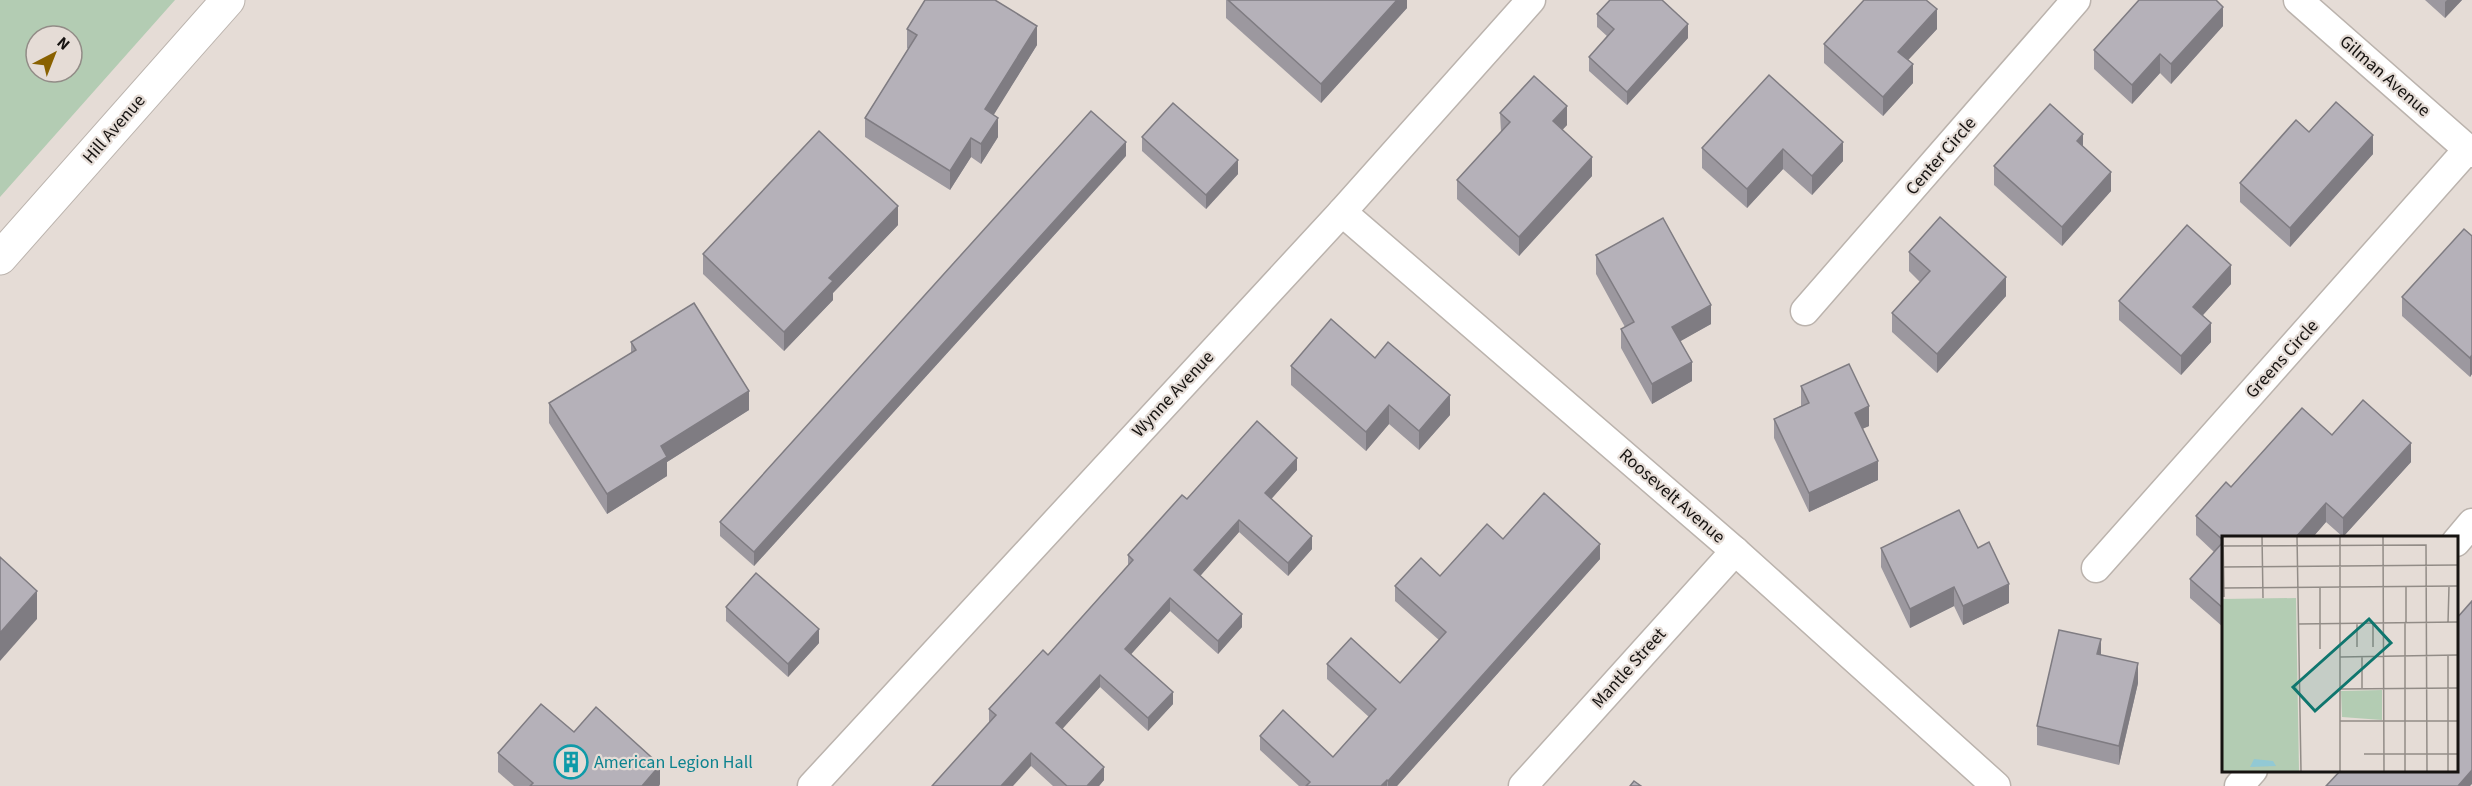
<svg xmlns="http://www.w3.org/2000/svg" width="2472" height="786" font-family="'Source Sans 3',sans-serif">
<rect width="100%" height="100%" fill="#e5dcd6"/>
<path fill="#b3ccb3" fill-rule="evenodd" d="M0,0H175L0,197ZM36,36H72V72H36Z"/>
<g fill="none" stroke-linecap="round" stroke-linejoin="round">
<g stroke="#bbb3ad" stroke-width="31">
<g id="minor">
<polyline points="2298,0 2472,153"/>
<polyline points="1342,212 1735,551 1996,786"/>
<polyline points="1805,311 2076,0"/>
<polyline points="2456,542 2472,523"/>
<polyline points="2096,568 2468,149"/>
<polyline points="812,786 1342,212 1531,0"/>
<polyline points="1523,786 1735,551"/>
<polyline points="2239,786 2253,770"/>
</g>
</g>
<g stroke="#bbb3ad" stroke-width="35">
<polyline id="tertiary" points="0,258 228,0"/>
</g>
<use href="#minor" stroke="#fff" stroke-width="28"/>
<use href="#tertiary" stroke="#fff" stroke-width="33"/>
</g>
<g fill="#9c989f">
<polygon points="1226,0 1407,0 1407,8 1321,103 1226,18"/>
<polygon points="2425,0 2462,0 2445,18"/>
<polygon points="1597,14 1688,38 1627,105 1589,71 1589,57 1607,36 1597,27"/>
<polygon points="2223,26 2171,84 2160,73 2132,104 2094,69 2094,50"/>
<polygon points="907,29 1037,45 993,115 998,137 981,164 971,157 950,190 865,137 865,118 908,49 907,48"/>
<polygon points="1937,29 1908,60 1913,83 1883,116 1824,63 1824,44"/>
<polygon points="1769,75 1843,161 1812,195 1783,169 1747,208 1702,168 1702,148"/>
<polygon points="1500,113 1567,125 1562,130 1592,176 1519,256 1457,199 1457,180 1501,132"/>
<polygon points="2309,132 2373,154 2290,247 2240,202 2240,183"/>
<polygon points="1142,137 1238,174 1206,209 1142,151"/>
<polygon points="2083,147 2111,191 2062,246 1994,185 1994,166"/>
<polygon points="1126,156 754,566 720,536 720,522"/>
<polygon points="898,225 833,293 833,300 784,351 703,274 703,254"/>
<polygon points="2472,236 2472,374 2470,377 2402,316 2402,297"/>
<polygon points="1909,252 2006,296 1937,373 1892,332 1892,313 1920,282 1909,271"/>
<polygon points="1596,255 1711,324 1680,341 1692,381 1652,404 1621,348 1621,329 1625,327 1596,274"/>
<polygon points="2231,284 2203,315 2211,342 2181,375 2119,320 2119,301"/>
<polygon points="631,342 749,410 667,462 667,476 607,514 549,423 549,403 631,353"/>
<polygon points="1375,358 1450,415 1419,450 1389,424 1366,451 1291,385 1291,366"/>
<polygon points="1801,386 1869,426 1862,429 1878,480 1809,512 1774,438 1774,419 1801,406"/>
<polygon points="2332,435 2411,462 2343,537 2326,522 2313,537 2223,537 2223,627 2190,598 2190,579 2214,552 2196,535 2196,516 2231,487"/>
<polygon points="1297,470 1271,499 1312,549 1288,576 1239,532 1200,576 1242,627 1218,654 1170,611 1131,654 1173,704 1148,731 1100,687 1062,729 1104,780 1099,786 1053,786 1031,766 989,722 989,709 1048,655 1128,566 1128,555 1187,499"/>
<polygon points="1503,539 1600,559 1397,786 1299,786 1260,750 1260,736 1333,757 1369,717 1327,679 1327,664 1400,683 1439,640 1395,601 1395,586 1440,576"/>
<polygon points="1881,548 1978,548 2009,603 1963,625 1954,606 1910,628 1881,567"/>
<polygon points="726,607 819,643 788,677 726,621"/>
<polygon points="2101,655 2138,683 2119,765 2037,745 2037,726"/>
<polygon points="574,732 660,784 659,786 514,786 498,772 498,753"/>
</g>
<g fill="#7f7c82">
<polygon points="1397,0 1407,0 1407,8 1321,103 1321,84"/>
<polygon points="2447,0 2462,0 2445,18 2445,2"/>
<polygon points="2223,7 2223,26 2171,84 2171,64"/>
<polygon points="1937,9 1937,29 1898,71 1898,52"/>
<polygon points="1688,24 1688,38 1627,105 1627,92"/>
<polygon points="1037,26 1037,45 985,129 985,109"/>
<polygon points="2160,54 2160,73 2132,104 2132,85"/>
<polygon points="1913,64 1913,83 1883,116 1883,97"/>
<polygon points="1567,106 1567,125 1553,140 1553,121"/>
<polygon points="998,118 998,137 981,164 981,144"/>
<polygon points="2083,134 2083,153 2077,141"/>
<polygon points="2373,135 2373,154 2290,247 2290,228"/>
<polygon points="971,138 971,157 950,190 950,171"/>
<polygon points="1126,142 1126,156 754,566 754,552"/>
<polygon points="1843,142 1843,161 1812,195 1812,176"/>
<polygon points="1783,149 1783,169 1747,208 1747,189"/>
<polygon points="1592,157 1592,176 1519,256 1519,237"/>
<polygon points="1238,160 1238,174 1206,209 1206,195"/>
<polygon points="2111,172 2111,191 2062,246 2062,227"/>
<polygon points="898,206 898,225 833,293 833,300 784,351 784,332 829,278"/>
<polygon points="2231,265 2231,284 2193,326 2193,307"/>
<polygon points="2006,277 2006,296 1937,373 1937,354"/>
<polygon points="1711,305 1711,324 1672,346 1672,327"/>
<polygon points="2211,323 2211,342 2181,375 2181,356"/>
<polygon points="2472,355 2472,374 2470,377 2470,358"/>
<polygon points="1692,362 1692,381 1652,404 1652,384"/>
<polygon points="749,391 749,410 667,462 667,476 607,514 607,494 661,446"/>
<polygon points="1450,395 1450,415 1419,450 1419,431"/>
<polygon points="1389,405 1389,424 1366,451 1366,432"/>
<polygon points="1869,406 1869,426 1855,432 1855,413"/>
<polygon points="2411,443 2411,462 2343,537 2343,518"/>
<polygon points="1297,458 1297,470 1265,506 1265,493"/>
<polygon points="1878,461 1878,480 1809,512 1809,493"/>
<polygon points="2326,503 2326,522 2313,537 2296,537"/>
<polygon points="1239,520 1239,532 1194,583 1194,570"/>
<polygon points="1312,536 1312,549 1288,576 1288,563"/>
<polygon points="1600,544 1600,559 1397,786 1388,786 1388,781"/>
<polygon points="2009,584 2009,603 1963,625 1963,606"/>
<polygon points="1954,587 1954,606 1910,628 1910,609"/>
<polygon points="37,591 37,619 0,661 0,633"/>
<polygon points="1170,598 1170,611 1125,661 1125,649"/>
<polygon points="1242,614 1242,627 1218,654 1218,641"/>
<polygon points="819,629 819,643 788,677 788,664"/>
<polygon points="2101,639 2101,659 2097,654"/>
<polygon points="2138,663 2138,683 2119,765 2119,746"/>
<polygon points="1100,675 1100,687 1056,736 1056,723"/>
<polygon points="1173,692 1173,704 1148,731 1148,718"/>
<polygon points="1031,753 1031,766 1013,786 1001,786"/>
<polygon points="660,765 660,784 659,786 642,786"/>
<polygon points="1104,767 1104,780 1099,786 1087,786"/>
<polygon points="2472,770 2472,784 2470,786 2458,786"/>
<polygon points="1387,780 1387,786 1381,786"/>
</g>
<g fill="#b5b1b9" stroke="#7f7c82" stroke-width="1.5">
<polygon points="925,0 995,0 1037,26 985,109 998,118 981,144 971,138 950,171 865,118 917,35 907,29"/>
<polygon points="1228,0 1397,0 1321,84"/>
<polygon points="1610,0 1662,0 1688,24 1627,92 1589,57 1614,29 1597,14"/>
<polygon points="1864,0 1926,0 1937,9 1898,52 1913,64 1883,97 1824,44"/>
<polygon points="2139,0 2216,0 2223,7 2171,64 2160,54 2132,85 2094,50"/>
<polygon points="1769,75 1843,142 1812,176 1783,149 1747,189 1702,148"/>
<polygon points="1534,76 1567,106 1553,121 1592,157 1519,237 1457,180 1510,122 1500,113"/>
<polygon points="2336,102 2373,135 2290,228 2240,183 2296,120 2309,132"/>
<polygon points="1173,103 1238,160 1206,195 1142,137"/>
<polygon points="2050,104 2083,134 2077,141 2111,172 2062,227 1994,166"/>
<polygon points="1091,111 1126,142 754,552 720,522"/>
<polygon points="819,131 898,206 829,278 833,281 784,332 703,254"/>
<polygon points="1940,217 2006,277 1937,354 1892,313 1930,271 1909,252"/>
<polygon points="1663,218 1711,305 1672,327 1692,362 1652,384 1621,329 1634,322 1596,255"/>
<polygon points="2187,225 2231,265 2193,307 2211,323 2181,356 2119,301"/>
<polygon points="2464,229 2472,236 2472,355 2470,358 2402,297"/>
<polygon points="694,303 749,391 661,446 667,457 607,494 549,403 636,350 631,342"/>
<polygon points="1331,319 1375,358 1388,342 1450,395 1419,431 1389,405 1366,432 1291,366"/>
<polygon points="1849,364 1869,406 1855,413 1878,461 1809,493 1774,419 1809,403 1801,386"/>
<polygon points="2363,400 2411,443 2343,518 2326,503 2296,537 2223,537 2223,540 2196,516 2226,482 2231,487 2302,408 2332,435"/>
<polygon points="1257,421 1297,458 1265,493 1312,536 1288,563 1239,520 1194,570 1242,614 1218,641 1170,598 1125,649 1173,692 1148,718 1100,675 1056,723 1104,767 1087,786 1067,786 1031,753 1001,786 932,786 996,715 989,709 1043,650 1048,655 1133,560 1128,555 1182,495 1187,499"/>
<polygon points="1544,493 1600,544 1388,781 1387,780 1381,786 1306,786 1310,782 1260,736 1283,710 1333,757 1376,709 1327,664 1351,638 1400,683 1446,632 1395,586 1421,558 1440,576 1487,524 1503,539"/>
<polygon points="1959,510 1978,548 1989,542 2009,584 1963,606 1954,587 1910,609 1881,548"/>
<polygon points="2223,542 2223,608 2190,579"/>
<polygon points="0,557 37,591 0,633"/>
<polygon points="756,573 819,629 788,664 726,607"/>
<polygon points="2472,601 2472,770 2458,786 2326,786 2341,770 2456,770 2456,619"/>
<polygon points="2059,630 2101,639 2097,654 2138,663 2119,746 2037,726"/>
<polygon points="541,704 574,732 596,707 660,765 642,786 530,786 533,783 498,753"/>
<polygon points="1634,781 1641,786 1630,786"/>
</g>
<defs>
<g id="building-ring" transform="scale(1.725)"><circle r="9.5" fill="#e5dcd6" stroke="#0f9aa8" stroke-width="1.5"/><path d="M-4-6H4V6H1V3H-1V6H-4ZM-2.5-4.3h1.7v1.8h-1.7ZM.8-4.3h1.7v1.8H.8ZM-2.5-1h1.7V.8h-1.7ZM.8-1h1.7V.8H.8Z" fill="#0f9aa8"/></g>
</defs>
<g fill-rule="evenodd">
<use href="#building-ring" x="571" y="762"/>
</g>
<g text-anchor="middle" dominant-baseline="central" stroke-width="4.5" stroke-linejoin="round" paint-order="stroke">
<g font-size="18" fill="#161311" stroke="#e5dcd6">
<text transform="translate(2385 76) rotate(41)">Gilman Avenue</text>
<text transform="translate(114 129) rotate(-49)">Hill Avenue</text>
<text transform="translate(1941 156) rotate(-49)">Center Circle</text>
<text transform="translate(2282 359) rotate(-48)">Greens Circle</text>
<text transform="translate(1173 394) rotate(-47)">Wynne Avenue</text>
<text transform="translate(1672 496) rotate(41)">Roosevelt Avenue</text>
<text transform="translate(1629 668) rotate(-48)">Mantle Street</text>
</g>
<g font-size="18" fill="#0d838f" stroke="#e5dcd6" text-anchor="start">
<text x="594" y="762">American Legion Hall</text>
</g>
</g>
<g transform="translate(2222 536)">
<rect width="236" height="236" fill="#e5dcd6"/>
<path d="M74,62L77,235H0V63ZM160,154V184L120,181L119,155Z" fill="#b3ccb3"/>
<path d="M32,223L51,225L54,230L28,231Z" fill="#92c9d4"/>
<path fill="none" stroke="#928c87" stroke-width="1.5" d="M1,0L2,61M40,0L41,62M75,0L79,235M118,0V235M161,0L162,235M0,10L204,9L205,235M0,31L236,29M98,51V113M0,52L236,50M151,87V111M183,87V235M184,87V51M226,87L227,50M76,88L236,86M135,88V111M140,120V152M226,120V235M118,121L236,119M118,153L236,152M118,185H236M142,218H236"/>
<path fill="#0f766e" fill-opacity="0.15" stroke="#0f766e" stroke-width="3" d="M147,83L169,107L93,175L71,151Z"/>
<rect width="236" height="236" fill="none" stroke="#161311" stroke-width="3"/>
</g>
<g transform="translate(54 54) rotate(42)"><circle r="28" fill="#e5dcd6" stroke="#928c87" stroke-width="1.5"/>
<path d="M0-4.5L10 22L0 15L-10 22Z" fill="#896100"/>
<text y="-9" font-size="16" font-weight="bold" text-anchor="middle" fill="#161311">N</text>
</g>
</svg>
